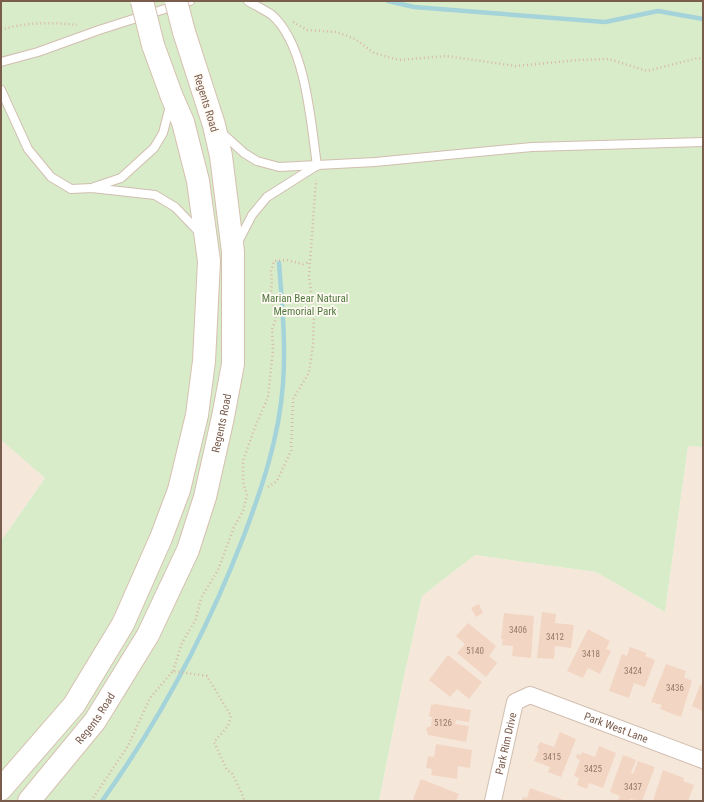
<svg xmlns="http://www.w3.org/2000/svg" width="704" height="802" font-family="'Roboto Condensed',sans-serif">
<rect width="100%" height="100%" fill="#fdf6ec"/>
<g fill="#f5e8da">
<polygon points="1,440 45,478 1,541"/>
<polygon points="688,446 703,447 703,801 379,801 403,681 422,596 475,555 596,572 665,612"/>
</g>
<polygon fill="#d8ecc9" points="1,1 703,1 703,447 688,446 665,612 596,572 475,555 422,596 403,681 379,801 1,801 1,541 45,478 1,440"/>
<g fill="none" stroke-linecap="round" stroke-linejoin="round">
<g stroke="#a5d3da" stroke-width="4.5">
<polyline points="388,1 414,7 605,22 658,11 703,19"/>
<path d="M102,801C160,720 207,631 243,538C262,488 279,438 283,384C286,343 282,303 279,263"/>
</g>
</g>
<g fill="#f3d5c3">
<polygon points="479,604 483,613 476,617 471,608"/>
<polygon points="542,612 556,614 555,623 574,625 571,648 555,646 554,659 537,658"/>
<polygon points="504,613 534,616 531,658 512,656 513,646 502,645 503,639 501,639"/>
<polygon points="468,623 496,646 489,656 497,663 486,677 457,653 465,644 456,636"/>
<polygon points="588,629 610,641 606,649 611,651 600,674 588,668 583,678 567,671"/>
<polygon points="630,647 647,653 645,656 655,660 645,687 634,683 629,698 609,691 622,654 627,656"/>
<polygon points="448,655 482,682 469,699 457,689 450,697 429,680"/>
<polygon points="666,664 686,671 684,677 692,681 681,717 660,709 662,705 651,702"/>
<polygon points="700,685 703,686 703,711 692,706"/>
<polygon points="435,704 471,710 469,722 456,720 455,724 469,726 466,742 428,735 426,728 431,726 432,717 429,717 431,705"/>
<polygon points="560,732 576,739 561,777 548,772 550,767 534,761 539,749 537,748 540,742 554,747"/>
<polygon points="436,744 472,750 470,768 458,766 457,779 431,775 432,769 426,768 428,756 434,757"/>
<polygon points="599,746 616,753 603,788 589,783 587,789 577,785 579,778 574,776 580,760 576,758 577,754 581,755 582,752 595,757"/>
<polygon points="623,755 636,760 631,773 633,774 638,761 655,767 642,801 630,799 630,801 618,801 620,796 610,792"/>
<polygon points="663,770 684,778 683,781 694,785 688,801 653,801"/>
<polygon points="421,779 459,794 456,801 417,801 413,799"/>
<polygon points="530,788 567,801 521,801 523,797 527,798"/>
</g>
<g fill="none" stroke-linecap="round" stroke-linejoin="round">
<g stroke="#d1beb0" stroke-width="10">
<g id="lane">
<path d="M248,1C256,6 265,10 272,15C306,45 311,123 317,166"/>
<polyline points="1,62 38,52 99,30 190,1"/>
<polyline points="1,90 28,149 51,177 71,189 92,188 155,195 175,207 199,232"/>
<polyline points="222,133 244,153 257,161 279,167 375,162 532,147 703,142"/>
<polyline points="94,187 121,178 154,148 163,133 170,106"/>
<polyline points="237,244 252,215 267,197 316,166"/>
</g>
</g>
<g stroke="#d1beb0" stroke-width="18">
<g id="street">
<path id="s1" d="M493,801L515,702L530,695L703,760"/>
</g>
</g>
<g stroke="#d6c0b0" stroke-width="24">
<g id="secondary">
<polyline points="1,789 74,705 123,624 161,538 179,490 197,415 204,361 209,261 198,181 183,122 172,97 153,45"/>
<path id="s2" d="M29,801L95,721L148,635L188,550L205,497L223,417L233,364V252L221,156L214,125L184,32"/>
</g>
</g>
<g stroke="#d9b8a5" stroke-width="2.5" stroke-dasharray="1 3" stroke-linecap="butt">
<polyline points="293,22 307,30 337,32 355,39 374,53 399,60 446,56 516,66 578,60 609,59 647,71 698,58 703,59"/>
<path d="M1,30C24,22 53,22 77,25"/>
<polyline points="268,487 277,481 291,451 293,399 309,373 313,344 314,314 309,276 316,180"/>
<polyline points="173,671 182,643 196,619 201,598 218,570 234,527 243,511 247,495 243,482 243,461 255,427 268,397 273,350 272,329 276,319 275,308 270,301 272,282 271,271 274,261 287,260 303,264 310,262"/>
<polyline points="91,801 128,746 150,698 173,671 207,676 231,716 228,726 214,742 227,770 232,773 244,798 243,801"/>
</g>
<use href="#lane" stroke="#fff" stroke-width="8"/>
<use href="#street" stroke="#fff" stroke-width="16"/>
<use href="#secondary" stroke="#fff" stroke-width="22"/>
<g stroke="#d6c0b0" stroke-width="24" stroke-linecap="butt">
<g id="secondary-bridge">
<polyline points="142,1 153,45"/>
<polyline points="176,1 184,32"/>
</g>
</g>
<use href="#secondary-bridge" stroke="#fff" stroke-width="22"/>
</g>
<g text-anchor="middle" dominant-baseline="central" stroke-width="3.5" stroke-linejoin="round" paint-order="stroke">
<g font-size="9" fill="#987a6a">
<text x="518" y="630">3406</text>
<text x="555" y="637">3412</text>
<text x="475" y="651">5140</text>
<text x="591" y="654">3418</text>
<text x="633" y="671">3424</text>
<text x="675" y="688">3436</text>
<text x="443" y="723">5126</text>
<text x="552" y="757">3415</text>
<text x="593" y="769">3425</text>
<text x="633" y="787">3437</text>
</g>
<g font-size="11" fill="#7a5c4d" stroke="#fffaf3">
<text transform="translate(206 103) rotate(73)">Regents Road</text>
<text stroke="none"><textPath href="#s2" startOffset="430">Regents Road</textPath></text>
<text stroke="none"><textPath href="#s2" startOffset="106">Regents Road</textPath></text>
<text stroke="none"><textPath href="#s1" startOffset="210">Park West Lane</textPath></text>
<text stroke="none"><textPath href="#s1" startOffset="59">Park Rim Drive</textPath></text>
</g>
<g font-size="11" fill="#537a41" stroke="#fffaf3">
<text x="305" y="298">Marian Bear Natural<tspan x="305" dy="13">Memorial Park</tspan></text>
</g>
</g>
<rect width="704" height="802" fill="none" stroke="#7a5c4d" stroke-width="4"/>
</svg>
